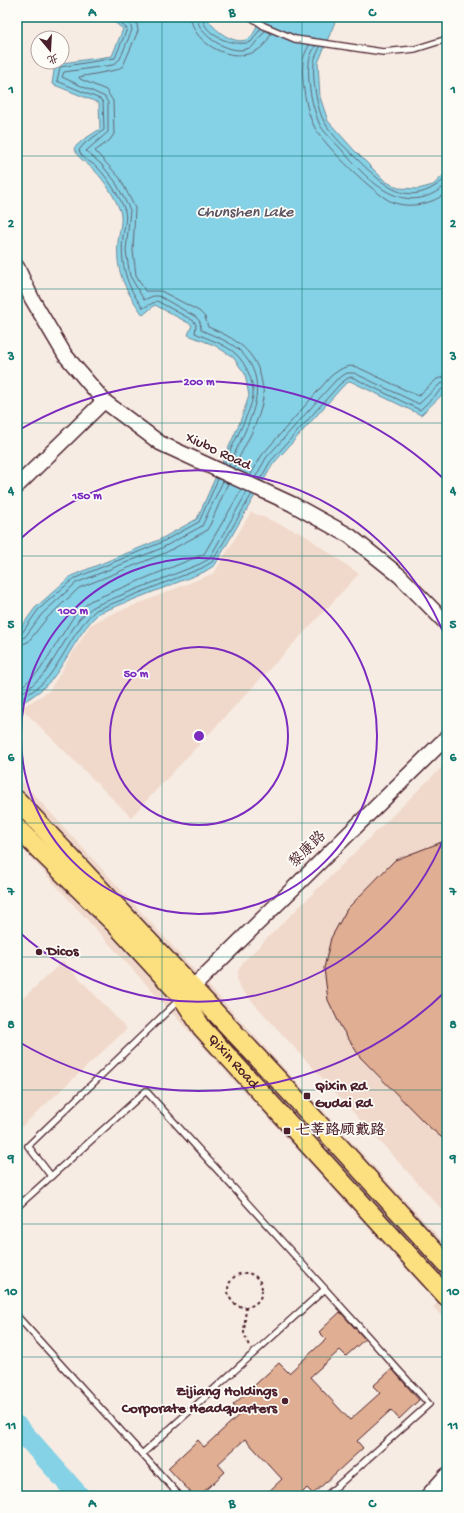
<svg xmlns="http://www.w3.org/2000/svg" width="464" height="1513" font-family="'Gochi Hand','LXGW WenKai TC',sans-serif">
<rect width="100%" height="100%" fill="#f7ece3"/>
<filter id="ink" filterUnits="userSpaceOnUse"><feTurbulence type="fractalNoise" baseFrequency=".025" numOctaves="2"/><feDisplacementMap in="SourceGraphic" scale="8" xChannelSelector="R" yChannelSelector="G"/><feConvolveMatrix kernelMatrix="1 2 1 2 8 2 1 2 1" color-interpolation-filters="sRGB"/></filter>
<g filter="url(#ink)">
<g fill="#f0d9cb">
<polygon points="251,512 303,534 359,574 131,817 21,708 49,691 90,625 105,617 214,573"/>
<polygon points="447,762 447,1215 239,987 237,979 238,971 243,962"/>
<polygon points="17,776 447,1246 447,1322 433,1307 437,1303 17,843"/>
<polygon points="63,961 127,1029 17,1131 17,1004"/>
</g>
<path fill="#85d1e5" stroke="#6d8a9b" d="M108,17H206C220,39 255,57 258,17H337L318,63L320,97L328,121L354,150L385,181L398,188L418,189L433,185L447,172V390L421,415L350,381L343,386L273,464L215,565L204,572L99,613C78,632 69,658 52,679C42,691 30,698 17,706V633L35,608L71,576L159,540L197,519L240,422L249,396L245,374L233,357L214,345L188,335L192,325L155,305L143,315C126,291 115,272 118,242C119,233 123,219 120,211C115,197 105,181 94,170C86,162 78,159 74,148L83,140L100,129L99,103L52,84L55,64L112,56L123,29Z"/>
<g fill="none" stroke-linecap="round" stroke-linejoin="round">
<g stroke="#626675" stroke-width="1">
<path d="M114,17L127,29L115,58L60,67L57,81L100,99L103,102L104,130L85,143L79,150C81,158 91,162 97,167C107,177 121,198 125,211C127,218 124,229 123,236C120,263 126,286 143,308L157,301L194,321L196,325L195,333C208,339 225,344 236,354C246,364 254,381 253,396C251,412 231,447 224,464"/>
<path d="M122,17L130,23L132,30L120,59L113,65L64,72L62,77L105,97L108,103V132L86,151L101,164L115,181L130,210L126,251L130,276L144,300L153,296H159L196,317L200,322L201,330C214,336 229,341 239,350C277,386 244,429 229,466"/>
<path d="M132,17L137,24L138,31L123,66L116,70L79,77L80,79L106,90L113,101L114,134L110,140L95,151L120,178L135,208L133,251L136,275L145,291H161L199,311L205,317L208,327C235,338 257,351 262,383C263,388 264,393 263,398C260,422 244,446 234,468"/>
<path d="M191,17C192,50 256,75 271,33"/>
<path d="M197,17C198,35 224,50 240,50C244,50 249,48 252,47L265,31"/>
<path d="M202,17C205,37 234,47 251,42L261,28"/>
<path d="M309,45C307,50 303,56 303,62C301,79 306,113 315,128C325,146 374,194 392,202C409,209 434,204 447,192"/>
<path d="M315,46C313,51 309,57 309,63C307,82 312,106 319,123C323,132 334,141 341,149C368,181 405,221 447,184"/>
<path d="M320,47C318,52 314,58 314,64C312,78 317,111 325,123C333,137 348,150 359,161C388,189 410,210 447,177"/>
<path d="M250,476L262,455L331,376C339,370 346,364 357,367L418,396L437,379L447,376"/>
<polyline points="255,478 266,458 336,380 347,373 354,373 419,404 440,384 447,382"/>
<polyline points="260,480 270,462 340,384 348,378 352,377 420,410 443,388 447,387"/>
<polyline points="17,635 22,633 38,610 73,579 160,543 199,522 218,479"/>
<polyline points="17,640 25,637 42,614 76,583 162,548 202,526 223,481"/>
<polyline points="17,646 28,642 47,618 79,588 165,553 206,531 210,525 228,483"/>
<polyline points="17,688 25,684 40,670 74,616 90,601 204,554 242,489"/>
<polyline points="17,695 28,689 45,673 79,619 94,606 200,564 209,559 247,492"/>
<path d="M17,701C29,694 40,687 49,676C66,654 75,628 96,610L202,568L212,562L252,494"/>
</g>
<polyline stroke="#85d1e5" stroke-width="21" points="17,1426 79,1496"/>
</g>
<g fill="#e0ae92" stroke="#4a1f2b">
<polygon points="447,840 447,1142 427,1125 360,1057 341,1027 328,1000 324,968 331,938 347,909 395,860"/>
<polygon points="340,1312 365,1339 346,1356 340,1350 310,1377 350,1420 380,1393 373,1386 392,1369 419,1400 399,1419 391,1410 357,1441 363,1448 313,1494 307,1488 299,1496 264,1496 282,1479 245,1439 218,1464 225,1472 199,1496 194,1496 168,1468 198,1440 204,1447 241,1413 233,1405 279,1363 289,1373 326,1339 319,1332"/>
</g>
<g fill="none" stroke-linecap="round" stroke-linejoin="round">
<g stroke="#4a1f2b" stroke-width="8">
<g id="service">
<polyline points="251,17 264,26 295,39 383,52 415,49 447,39"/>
<polyline points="51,1176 28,1146 180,999"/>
<polyline points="17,1207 146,1091 429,1404 326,1496"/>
<polyline points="17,1316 180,1496"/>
<polyline points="142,1454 325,1289"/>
</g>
</g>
<g stroke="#4a1f2b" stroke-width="17">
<g id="tertiary">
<polyline points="17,267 32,299 65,355 104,401 160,443 292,504 350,536 400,576 447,624"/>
<polyline points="17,486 104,401"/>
<polyline points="192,988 447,737"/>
</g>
</g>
<g stroke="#4a1f2b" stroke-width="19">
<polyline id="secondary" points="429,1496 447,1476"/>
</g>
<g stroke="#4a1f2b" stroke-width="21">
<g id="primary">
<polyline points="17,800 299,1102 447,1265"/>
<path id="s1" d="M17,828L114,923L182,997L202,1028L447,1297"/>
</g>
</g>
<g stroke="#4a1f2b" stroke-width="2" stroke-dasharray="3 3" stroke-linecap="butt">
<circle cx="245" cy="1290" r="17"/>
<polyline points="246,1307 244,1333 249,1346"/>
</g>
<use href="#service" stroke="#fdfcf7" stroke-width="5.5"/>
<use href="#tertiary" stroke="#fdfcf7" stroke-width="14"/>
<use href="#secondary" stroke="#fdfcf7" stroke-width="16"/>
<use href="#primary" stroke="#fce080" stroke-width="18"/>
</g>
</g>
<path fill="none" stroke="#0f766e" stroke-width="1" stroke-opacity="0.55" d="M162,17V1496M302,17V1496M17,156H447M17,289H447M17,423H447M17,556H447M17,690H447M17,823H447M17,957H447M17,1090H447M17,1224H447M17,1357H447"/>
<g fill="none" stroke="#7b2cbf" stroke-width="2">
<circle cx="199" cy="736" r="89"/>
<circle cx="199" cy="736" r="178"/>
<path d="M446 833A266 266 0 0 1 18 931M18 541A266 266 0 0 1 446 639"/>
<path d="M446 991A355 355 0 0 1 19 1042M19 430A355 355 0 0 1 446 481"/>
</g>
<g fill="#4a1f2b" stroke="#fdfcf7" stroke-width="1.5">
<circle cx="39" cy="952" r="4"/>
<rect x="303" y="1092" width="8" height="8" rx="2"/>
<rect x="283" y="1127" width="8" height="8" rx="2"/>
<circle cx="285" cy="1401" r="4"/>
</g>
<g text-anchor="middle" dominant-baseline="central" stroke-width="3.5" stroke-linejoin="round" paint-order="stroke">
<g font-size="15" fill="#4a1f2b" stroke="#fdfcf7">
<text transform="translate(218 452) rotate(25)">Xiubo Road</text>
<text transform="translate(308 850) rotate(-45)">黎康路</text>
<text stroke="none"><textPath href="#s1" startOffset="319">Qixin Road</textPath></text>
</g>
<g font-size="15" font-weight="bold" fill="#4a1f2b" stroke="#fdfcf7" text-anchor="start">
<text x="47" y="952">Dicos</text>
<text x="315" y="1087">Qixin Rd<tspan x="315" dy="17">Gudai Rd</tspan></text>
<text x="295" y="1131">七莘路顾戴路</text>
<text x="277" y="1392" text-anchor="end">Zijiang Holdings<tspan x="277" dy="17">Corporate Headquarters</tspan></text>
</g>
<g font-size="16" font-style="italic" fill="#5c5463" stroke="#fdfcf7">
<text x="245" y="213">Chunshen Lake</text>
</g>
</g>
<circle cx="199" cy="736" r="6" fill="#7b2cbf" stroke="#fdfcf7" stroke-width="2"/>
<g font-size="12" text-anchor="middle" font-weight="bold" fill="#7b2cbf" stroke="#fdfcf7" stroke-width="3.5" stroke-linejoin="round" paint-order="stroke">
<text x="199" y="385">200 m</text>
<text x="87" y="499">150 m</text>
<text x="73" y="614">100 m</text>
<text x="136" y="677">50 m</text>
</g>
<rect width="464" height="1513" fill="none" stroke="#fdfcf7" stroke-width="44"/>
<g transform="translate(50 50) rotate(162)"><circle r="19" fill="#fdfcf7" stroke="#b5a4a5"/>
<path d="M0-3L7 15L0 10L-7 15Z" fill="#4a1f2b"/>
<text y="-6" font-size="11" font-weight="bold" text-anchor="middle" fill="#4a1f2b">北</text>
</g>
<rect x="22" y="22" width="420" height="1469" fill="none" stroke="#0f766e" stroke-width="1.5"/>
<g font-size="13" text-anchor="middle" font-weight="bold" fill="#0f766e">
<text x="92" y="16">A</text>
<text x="232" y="16">B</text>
<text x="372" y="16">C</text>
<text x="11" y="93">1</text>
<text x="453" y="93">1</text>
<text x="11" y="227">2</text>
<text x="453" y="227">2</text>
<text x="11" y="360">3</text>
<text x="453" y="360">3</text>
<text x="11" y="494">4</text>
<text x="453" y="494">4</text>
<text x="11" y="628">5</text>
<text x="453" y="628">5</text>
<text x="11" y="761">6</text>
<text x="453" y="761">6</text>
<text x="11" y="895">7</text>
<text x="453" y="895">7</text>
<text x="11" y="1028">8</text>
<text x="453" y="1028">8</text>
<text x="11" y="1162">9</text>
<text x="453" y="1162">9</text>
<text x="11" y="1295">10</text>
<text x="453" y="1295">10</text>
<text x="11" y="1429">11</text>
<text x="453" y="1429">11</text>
<text x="92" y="1507">A</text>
<text x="232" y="1507">B</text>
<text x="372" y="1507">C</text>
</g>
</svg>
